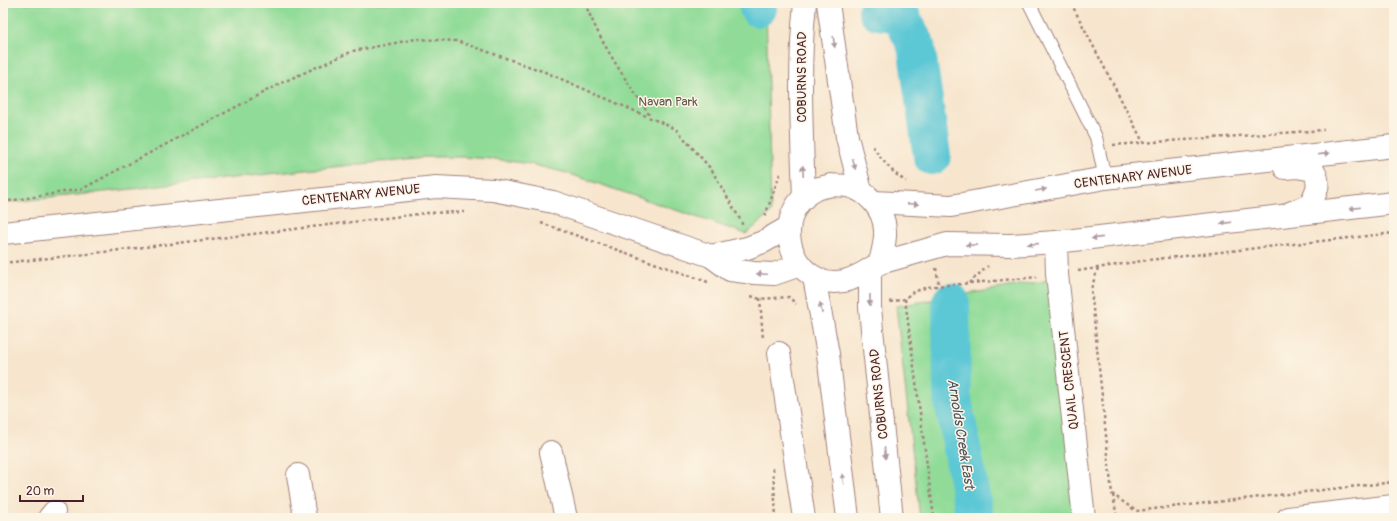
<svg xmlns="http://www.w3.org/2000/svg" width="1397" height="521" font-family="Pangolin,sans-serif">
<rect width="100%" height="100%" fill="#fcf5e5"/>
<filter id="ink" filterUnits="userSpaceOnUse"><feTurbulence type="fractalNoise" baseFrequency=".025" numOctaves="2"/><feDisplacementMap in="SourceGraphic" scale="8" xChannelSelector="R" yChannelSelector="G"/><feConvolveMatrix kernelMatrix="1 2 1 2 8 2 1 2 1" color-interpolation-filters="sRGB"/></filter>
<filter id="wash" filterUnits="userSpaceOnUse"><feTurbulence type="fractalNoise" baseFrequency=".012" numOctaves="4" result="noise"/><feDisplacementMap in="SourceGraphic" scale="16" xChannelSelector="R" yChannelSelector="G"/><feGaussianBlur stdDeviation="0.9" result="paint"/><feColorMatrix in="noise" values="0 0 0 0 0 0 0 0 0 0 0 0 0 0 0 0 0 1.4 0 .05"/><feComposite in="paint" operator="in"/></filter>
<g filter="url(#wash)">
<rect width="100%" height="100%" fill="#f7e5cd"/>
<g fill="#90db97" stroke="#6d7d61">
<polygon points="3,3 766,3 771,213 746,234 567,173 530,164 494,159 461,157 425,157 3,203"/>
<polygon points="1050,280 1077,518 920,518 896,306"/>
</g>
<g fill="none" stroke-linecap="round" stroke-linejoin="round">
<g stroke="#5bc7d5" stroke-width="38">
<polyline points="757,3 758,8"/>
<polyline points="877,11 900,14 916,45 932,156"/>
<polyline points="951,302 952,394 975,518"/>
</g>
</g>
</g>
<g filter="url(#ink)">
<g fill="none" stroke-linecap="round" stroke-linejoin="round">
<g stroke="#a0827c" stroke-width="14">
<polyline id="service" points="1029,3 1096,137 1105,178"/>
</g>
<g stroke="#a0827c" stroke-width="24">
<g id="minor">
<polyline points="1056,242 1057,274 1084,518"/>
<polyline points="779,353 804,518"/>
<polyline points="551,452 566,518"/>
<polyline points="298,475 305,518"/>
<polyline points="49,518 54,512"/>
<polyline points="1288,518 1394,506"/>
</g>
</g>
<g stroke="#a0827c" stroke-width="24">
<g id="tertiary">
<polyline points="828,3 847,137 861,191"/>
<path d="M1285,168L1297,167L1313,170C1322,184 1316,192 1310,205L1290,213"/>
<path d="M831,185C836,186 842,185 847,186C867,190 884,209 885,230C886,241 882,253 880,263C868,270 858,278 844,281C790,291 767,213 816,189C821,187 826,187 831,185Z"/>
<path d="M804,198C802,133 798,68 805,3"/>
<polyline points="874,202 951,206 1105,178 1394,146"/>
<polyline points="3,233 436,187 493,190 553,202 711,256 730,270 754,273 774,274 800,265"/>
<polyline points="711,256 747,248 763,242 789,227"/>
<polyline points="880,263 947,244 1010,245 1056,242 1394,203"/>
<polyline points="870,269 870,307 872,330 892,518"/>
<polyline points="814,277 828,354 848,518"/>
</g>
</g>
<g stroke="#a0827c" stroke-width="2.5" stroke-dasharray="3 3" stroke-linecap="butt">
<path d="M585,3C600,43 626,80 650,116"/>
<polyline points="1071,3 1144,144"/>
<polyline points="1113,145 1324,130"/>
<path d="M873,146C879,157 895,176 906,181"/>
<polyline points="3,202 82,189 281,83 353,51 416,39 457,41 545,72 676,129 711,169 741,221 743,227"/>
<polyline points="765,216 781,171"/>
<polyline points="541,223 708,282"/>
<polyline points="3,263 87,254 427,213 464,212"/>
<polyline points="936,268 939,285"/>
<polyline points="1098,268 1091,289 1112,494 1136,511 1394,482"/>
<polyline points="1078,271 1148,260 1394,233"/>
<polyline points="969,283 988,266"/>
<polyline points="751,296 760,299 789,297 796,304"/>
<polyline points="760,298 763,339"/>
<polyline points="905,299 934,518"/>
<polyline points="890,302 905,299 911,293 927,287 1037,277"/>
<polyline points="773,468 776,518"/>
<polyline points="1113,495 1117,518"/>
</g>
<use href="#service" stroke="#fff" stroke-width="12"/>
<use href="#minor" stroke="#fff" stroke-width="22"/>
<use href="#tertiary" stroke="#fff" stroke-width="22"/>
</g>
<defs><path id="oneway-solid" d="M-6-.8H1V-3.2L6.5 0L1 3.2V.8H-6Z"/></defs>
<g fill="#ae9aa0">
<use href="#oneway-solid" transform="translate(834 42) rotate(82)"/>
<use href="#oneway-solid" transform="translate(1324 154) rotate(-6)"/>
<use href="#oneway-solid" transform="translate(854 164) rotate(76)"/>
<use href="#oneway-solid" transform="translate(803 171) rotate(-92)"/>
<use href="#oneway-solid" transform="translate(1041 190) rotate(-10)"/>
<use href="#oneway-solid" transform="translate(913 204) rotate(3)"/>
<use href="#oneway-solid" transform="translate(1355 208) rotate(173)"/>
<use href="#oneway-solid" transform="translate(1226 223) rotate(173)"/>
<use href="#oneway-solid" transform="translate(1097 238) rotate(174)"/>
<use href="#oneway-solid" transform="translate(1033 244) rotate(176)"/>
<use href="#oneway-solid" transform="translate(971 245) rotate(-179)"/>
<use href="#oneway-solid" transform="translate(762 274) rotate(-177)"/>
<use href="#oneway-solid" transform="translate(870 300) rotate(90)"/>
<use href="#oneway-solid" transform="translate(821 308) rotate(-101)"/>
<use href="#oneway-solid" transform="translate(885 453) rotate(84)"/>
<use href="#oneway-solid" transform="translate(843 479) rotate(-97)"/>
</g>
</g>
<g text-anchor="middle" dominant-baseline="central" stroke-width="3" stroke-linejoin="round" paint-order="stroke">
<g font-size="13" fill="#4a1f2b" stroke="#fcf5e5">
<text transform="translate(802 77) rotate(-90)">COBURNS ROAD</text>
<text transform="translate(1133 177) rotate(-7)">CENTENARY AVENUE</text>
<text transform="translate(361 195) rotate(-6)">CENTENARY AVENUE</text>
<text transform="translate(1069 380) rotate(-96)">QUAIL CRESCENT</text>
<text transform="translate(879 394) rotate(-96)">COBURNS ROAD</text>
</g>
<g font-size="13" fill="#5f574b" stroke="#fcf5e5">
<text x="668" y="102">Navan Park</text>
</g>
<g font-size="14" font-style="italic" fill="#4f515e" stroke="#fcf5e5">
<text transform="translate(961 434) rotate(81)">Arnolds Creek East</text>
</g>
</g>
<rect width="1397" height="521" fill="none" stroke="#fcf5e5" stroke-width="16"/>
<path d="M20 495v6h63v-6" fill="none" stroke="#4a1f2b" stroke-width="2"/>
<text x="26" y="495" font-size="12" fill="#4a1f2b" stroke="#fcf5e5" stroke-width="3" paint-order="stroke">20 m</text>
</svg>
